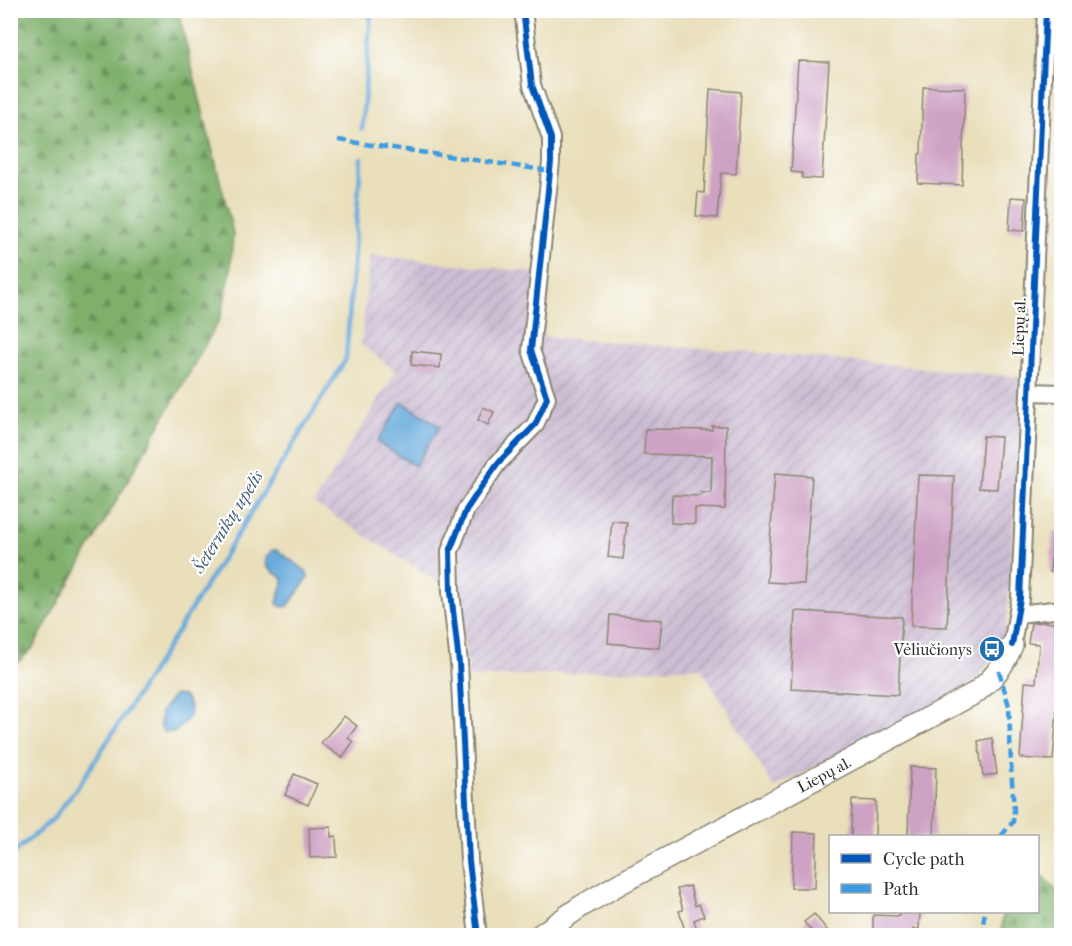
<svg xmlns="http://www.w3.org/2000/svg" width="1072" height="946" font-family="'IM FELL French Canon',serif">
<defs>
<pattern id="industrial-furrows" width="10" height="10" patternUnits="userSpaceOnUse" patternTransform="scale(1.5)"><rect width="10" height="10" fill="#ccbed3"/><path d="M-1 1l2-2M0 10L10 0M9 11l2-2" fill="none" stroke="#afa3b5"/></pattern>
<pattern id="forest-firs" width="22" height="20" patternUnits="userSpaceOnUse" patternTransform="scale(1.5)"><rect width="22" height="20" fill="#7eb06c"/><path d="M5 1l3.5 6h-7zM16 11l3.5 6h-7z" fill="#678f59"/></pattern>
</defs>
<rect width="100%" height="100%" fill="#fff"/>
<filter id="ink" filterUnits="userSpaceOnUse"><feTurbulence type="fractalNoise" baseFrequency=".0167" numOctaves="2"/><feDisplacementMap in="SourceGraphic" scale="12" xChannelSelector="R" yChannelSelector="G"/><feConvolveMatrix kernelMatrix="1 2 1 2 8 2 1 2 1" color-interpolation-filters="sRGB"/></filter>
<filter id="wash" filterUnits="userSpaceOnUse"><feTurbulence type="fractalNoise" baseFrequency=".008" numOctaves="4" result="noise"/><feDisplacementMap in="SourceGraphic" scale="24" xChannelSelector="R" yChannelSelector="G"/><feGaussianBlur stdDeviation="1.35" result="paint"/><feColorMatrix in="noise" values="0 0 0 0 0 0 0 0 0 0 0 0 0 0 0 0 0 1.4 0 .05"/><feComposite in="paint" operator="in"/></filter>
<g filter="url(#wash)">
<rect width="100%" height="100%" fill="#e9dfbb"/>
<polygon fill="url(#industrial-furrows)" points="370,255 552,274 543,337 748,352 1024,377 1006,631 977,682 774,788 701,667 469,678 457,594 314,503 396,371 361,345"/>
<g fill="url(#forest-firs)" stroke="#546e4c" stroke-width="1.5">
<polygon points="11,10 178,11 233,233 230,276 220,319 32,649 11,669"/>
<polygon points="1056,11 1061,11 1061,79 1053,79"/>
<polygon points="1038,872 1061,895 1061,935 1001,935 1003,912 1038,912"/>
</g>
<g fill="#69abdd" stroke="#4a6b84" stroke-width="1.5">
<polygon points="402,402 440,426 415,466 377,442"/>
<path d="M272,550H277L306,571L308,578L288,606L282,607L277,604C278,594 284,587 283,578C270,570 257,565 272,550Z"/>
<path d="M174,695L184,696C197,711 187,721 175,732H164L160,725L161,711Z"/>
</g>
<g fill="none" stroke-linecap="round" stroke-linejoin="round">
<g stroke="#69abdd" stroke-width="4.5">
<polyline points="362,129 371,10"/>
<polyline points="10,856 53,819 84,778 177,632 346,359 361,158"/>
</g>
</g>
<g id="blocks">
<g fill="#cea2c5">
<polygon points="798,61 829,62 822,179 802,178 802,173 791,172"/>
<polygon points="923,87 965,88 962,185 918,183 919,154 921,154"/>
<polygon points="710,89 741,92 736,174 721,173 717,218 696,216 698,192 704,193"/>
<polygon points="1011,197 1026,198 1024,231 1009,230"/>
<polygon points="412,351 441,354 440,368 411,365"/>
<polygon points="483,407 494,412 488,425 478,420"/>
<polygon points="712,426 726,426 725,509 695,508 695,524 671,523 672,495 701,496 701,493 711,493 712,456 644,454 645,429 712,430"/>
<polygon points="983,436 1001,437 997,489 979,488"/>
<polygon points="775,473 812,476 804,584 767,582"/>
<polygon points="918,475 954,476 947,627 911,626"/>
<polygon points="612,521 627,522 623,559 608,557"/>
<polygon points="1053,532 1062,533 1062,573 1050,572"/>
<polygon points="795,611 902,617 898,695 791,689"/>
<polygon points="610,615 662,620 659,648 608,643"/>
<polygon points="1044,622 1062,624 1062,647 1053,760 1020,758 1025,682 1036,683 1039,644 1028,643 1031,623"/>
<polygon points="344,716 357,726 348,738 353,742 342,758 321,743"/>
<polygon points="992,738 997,774 983,776 978,741"/>
<polygon points="910,767 936,768 934,837 908,837"/>
<polygon points="294,774 317,784 308,805 285,795"/>
<polygon points="852,800 876,801 875,837 851,837"/>
<polygon points="331,827 331,837 336,836 337,857 310,858 309,828"/>
<polygon points="793,832 817,833 815,888 791,888"/>
<polygon points="690,886 695,906 699,904 704,916 694,920 697,930 686,934 679,911 683,910 677,889"/>
<polygon points="899,912 920,912 919,929 913,929 912,936 873,936 873,915 899,916"/>
<polygon points="814,914 832,936 816,936 804,922"/>
</g>
</g>
</g>
<g filter="url(#ink)">
<use href="#blocks" fill-opacity="0" stroke="#8a8573" stroke-width="1.5"/>
<g fill="none" stroke-linecap="round" stroke-linejoin="round">
<g stroke="#8a8573" stroke-width="20">
<g id="minor">
<polyline points="1030,392 1062,393"/>
<polyline points="1018,614 1062,609"/>
<polyline points="1012,645 1020,599 1046,10"/>
<polyline points="478,936 469,861 459,663 451,592 450,551 466,510 497,464 535,425 547,398 531,350 551,162 551,138 532,85 523,10"/>
</g>
</g>
<g stroke="#8a8573" stroke-width="24">
<g id="major">
<path id="s1" d="M539,936L580,907L619,884L975,693C993,679 1004,666 1012,645"/>
</g>
</g>
<use href="#minor" stroke="#fff" stroke-width="16"/>
<use href="#major" stroke="#fff" stroke-width="21"/>
<g stroke="#3d9ce1" stroke-width="4.5" stroke-dasharray="9 4.5" stroke-linecap="butt">
<polyline points="338,140 550,171"/>
<polyline points="999,671 1009,706 1011,766 1014,811 1013,822 1001,836"/>
<polyline points="981,936 985,912"/>
</g>
<g stroke="#fff" stroke-width="10">
<g id="cycleway">
<polyline points="1012,645 1020,599 1046,10"/>
<polyline points="478,936 469,861 459,663 451,592 450,551 466,510 497,464 535,425 547,398 531,350 551,162 551,138 532,85 523,10"/>
</g>
</g>
<use href="#cycleway" stroke="#0057b8" stroke-width="6"/>
</g>
</g>
<defs>
<g id="bus-disc" transform="scale(1.35)"><circle r="9.5" fill="#1f6fb2" stroke="#fff"/><path d="M-5-6H5V4H4V6H2V4H-2V6H-4V4H-5ZM-3.5-4V0h7V-4ZM-3.5 1.2v1.5H-2V1.2ZM2 1.2v1.5H3.5V1.2Z" fill="#fff"/></g>
</defs>
<g fill-rule="evenodd">
<use href="#bus-disc" x="992" y="649"/>
</g>
<g text-anchor="middle" dominant-baseline="central" stroke-width="4.5" stroke-linejoin="round" paint-order="stroke">
<g font-size="16" fill="#2b2b2b" stroke="#fff">
<text transform="translate(1019 327) rotate(-88)">Liepų al.</text>
<text stroke="none"><textPath href="#s1" startOffset="328">Liepų al.</textPath></text>
</g>
<g font-size="16" fill="#2b2b2b" stroke="#fff" text-anchor="end">
<text x="972" y="649">Vėliučionys</text>
</g>
<g font-size="18" font-style="italic" fill="#445e72" stroke="#fff">
<text transform="translate(228 522) rotate(-58)">Šeternikų upelis</text>
</g>
</g>
<rect width="1072" height="946" fill="none" stroke="#fff" stroke-width="36"/>
<rect x="829" y="835" width="210" height="78" fill="#ffffff" stroke="#aaaaaa" stroke-width="1.5"/>
<rect x="841" y="854" width="30" height="9" fill="#0057b8" stroke="#aaaaaa" stroke-width="1.5"/>
<text x="883" y="865" font-size="18" fill="#2b2b2b">Cycle path</text>
<rect x="841" y="884" width="30" height="9" fill="#3d9ce1" stroke="#aaaaaa" stroke-width="1.5"/>
<text x="883" y="895" font-size="18" fill="#2b2b2b">Path</text>
</svg>
